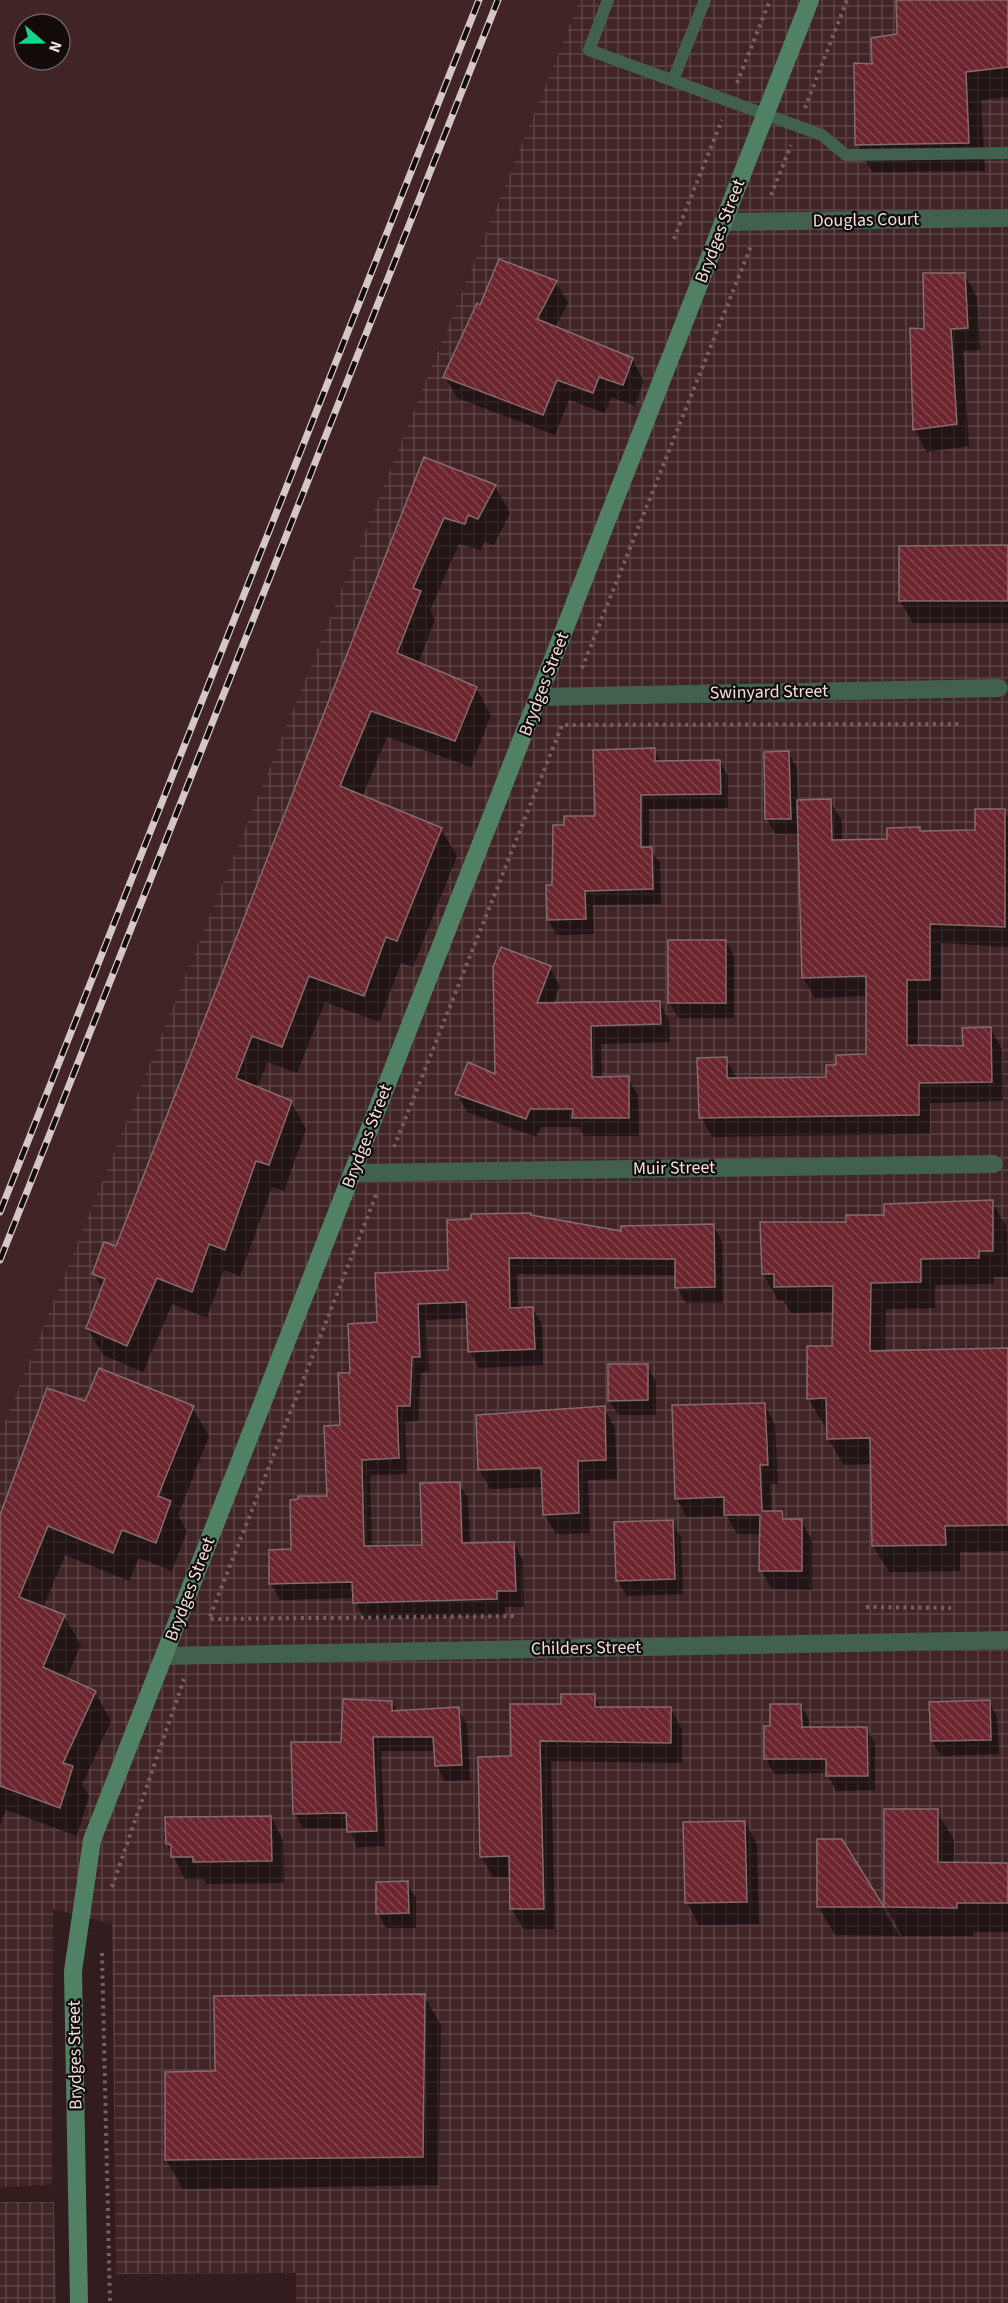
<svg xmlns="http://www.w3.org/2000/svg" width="1008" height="2303" font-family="'Source Sans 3',sans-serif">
<defs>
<pattern id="industrial-grid" width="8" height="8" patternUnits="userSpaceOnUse" patternTransform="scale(1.5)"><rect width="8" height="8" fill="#402426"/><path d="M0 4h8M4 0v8" fill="none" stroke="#5c4345"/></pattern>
<pattern id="building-back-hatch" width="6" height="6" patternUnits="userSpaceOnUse" patternTransform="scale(1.5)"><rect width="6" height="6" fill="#6c242f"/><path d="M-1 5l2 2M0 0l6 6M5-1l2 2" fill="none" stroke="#81434d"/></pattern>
</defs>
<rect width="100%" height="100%" fill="#321c1e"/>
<path fill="#402426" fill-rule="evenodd" d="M0,0H580L0,1434ZM24,24H60V60H24Z"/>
<g fill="url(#industrial-grid)">
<polygon points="580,0 1008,0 1008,2303 296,2303 296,2273 116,2274 112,1924 53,1909 52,2185 0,2187 0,1434"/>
<polygon points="0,2202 54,2202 56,2303 0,2303"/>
</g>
<g fill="#0007">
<polygon points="898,0 1008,0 1008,97 981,100 985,171 872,172 856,144 874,66 899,36"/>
<polygon points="964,274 977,297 980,350 963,351 969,446 927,452 914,429"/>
<polygon points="556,282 568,303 555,328 632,359 644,381 635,406 611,397 605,413 569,400 555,435 457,398 445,377"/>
<polygon points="425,459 495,486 510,513 494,545 484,542 481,550 459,544 430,610 435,619 418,664 476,688 491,715 471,767 387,737 362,797 441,829 457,856 413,967 401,963 379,1022 325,1002 297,1073 267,1062 257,1089 291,1102 306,1129 284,1191 272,1187 240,1276 224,1270 207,1318 172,1304 143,1372 103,1355 87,1328 103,1289 94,1274 117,1248"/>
<polygon points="1008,548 1008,623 913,623 900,601"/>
<polygon points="654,750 661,762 719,761 728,776 728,808 649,809 649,848 660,863 661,904 593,905 594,934 557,935 548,920 565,827 596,818"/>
<polygon points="788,753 797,768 798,802 830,801 842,821 842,842 889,841 919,829 921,832 976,831 1004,811 1008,818 1008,947 941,943 941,1000 918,1000 918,1047 964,1048 991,1029 1002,1049 1003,1101 930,1103 930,1134 712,1137 701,1117 726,1059 738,1080 827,1079 837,1066 868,1056 868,996 815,998 803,978 799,834 775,834 767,819"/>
<polygon points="726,941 734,956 734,1018 678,1018 670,1003"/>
<polygon points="550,968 560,986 553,1004 659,1002 669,1020 670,1042 601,1044 602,1078 628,1078 638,1096 639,1136 584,1136 579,1127 541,1127 536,1137 467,1112 457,1094 497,1076"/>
<polygon points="992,1202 1007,1228 1008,1277 994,1277 994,1284 935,1285 935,1308 886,1309 885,1352 1008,1350 1008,1551 960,1552 960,1571 889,1572 873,1546 872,1464 844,1465 828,1438 828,1424 824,1425 808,1398 834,1347 834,1312 791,1313 783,1300 778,1300 763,1274 762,1224 847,1223"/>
<polygon points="532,1217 623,1233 713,1225 722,1241 723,1303 686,1303 677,1287 676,1275 517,1274 518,1310 533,1309 542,1325 543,1365 479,1368 470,1352 468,1318 426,1320 429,1372 421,1373 418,1421 405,1422 407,1474 370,1475 372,1548 424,1547 459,1483 468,1499 470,1545 514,1544 523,1560 524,1607 505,1607 505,1615 364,1619 354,1598 280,1600 271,1583 329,1497 351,1374 379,1324 450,1272"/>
<polygon points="647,1366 656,1381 656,1415 618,1415 609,1400"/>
<polygon points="86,1403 192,1407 209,1436 178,1515 187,1531 172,1571 139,1558 129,1581 65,1555 43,1608 64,1616 81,1645 66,1679 95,1692 111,1721 82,1785 89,1796 77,1836 6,1810 0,1824 0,1519"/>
<polygon points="764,1404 775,1424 778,1484 770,1484 772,1512 781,1512 786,1520 801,1520 812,1540 812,1590 772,1589 761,1570 761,1534 737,1534 727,1516 687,1517 676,1498"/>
<polygon points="604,1408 615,1428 617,1479 588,1480 590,1533 556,1534 544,1514 543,1487 490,1489 479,1469"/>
<polygon points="672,1522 681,1537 683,1594 627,1596 618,1581"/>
<polygon points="594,1696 601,1708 670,1708 682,1729 682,1763 551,1761 555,1929 523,1929 512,1909 511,1877 493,1877 481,1856 512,1758 563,1705"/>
<polygon points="392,1702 397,1712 458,1709 467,1724 470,1780 445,1781 437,1766 436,1751 381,1751 385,1846 357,1847 349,1828 303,1828 294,1813 343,1743"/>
<polygon points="989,1702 997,1717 999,1754 941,1756 932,1741"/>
<polygon points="801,1705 809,1720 809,1728 866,1728 875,1743 875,1790 836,1791 827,1773 774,1774 766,1759"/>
<polygon points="937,1811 954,1840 954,1864 1008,1864 1008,1932 973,1932 973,1936 902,1936 886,1907"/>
<polygon points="271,1817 283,1840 284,1883 207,1884 204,1879 185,1879 167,1844"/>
<polygon points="745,1822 757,1844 759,1924 699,1925 687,1903"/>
<polygon points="841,1840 883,1908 899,1936 835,1935 818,1906"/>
<polygon points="407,1883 416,1898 416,1928 386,1928 378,1913"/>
<polygon points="424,1996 441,2025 438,2185 183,2189 166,2160 217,2072"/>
</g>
<g fill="url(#building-back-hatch)" stroke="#856b6c" stroke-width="1.5">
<polygon points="896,0 1008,0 1008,67 966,72 969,143 855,145 854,63 872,64 871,38 897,34"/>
<polygon points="499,259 557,281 537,319 633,358 623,385 599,377 593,393 557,380 543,415 443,377 477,303 480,305"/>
<polygon points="923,273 965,273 968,328 951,329 957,424 913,430 910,328 924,329"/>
<polygon points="424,457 496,485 478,519 468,515 465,524 444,518 413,588 421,591 397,653 477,687 455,741 371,711 340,786 442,828 397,941 386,937 364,996 309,976 282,1047 252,1036 236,1078 292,1101 269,1165 256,1161 225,1250 209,1244 192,1292 157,1278 127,1346 86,1328 105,1279 92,1274 104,1242 116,1246"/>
<polygon points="1008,545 1008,601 899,601 899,546"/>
<polygon points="655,748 655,761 720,760 721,794 641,795 641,847 652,847 653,889 585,891 586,919 547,920 546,885 552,885 553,825 564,825 564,816 595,816 593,750"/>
<polygon points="789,751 791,819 765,819 764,752"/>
<polygon points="831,799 832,840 887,839 887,828 920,827 920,831 975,830 975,809 1005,809 1005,927 930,924 930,980 907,980 907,1045 963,1046 962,1028 991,1027 992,1082 919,1083 919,1115 699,1118 697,1058 727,1057 727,1078 826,1077 826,1065 836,1065 836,1055 866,1054 866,976 802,978 797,800"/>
<rect x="668" y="940" width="58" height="63"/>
<polygon points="501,947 551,966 537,1003 660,1001 661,1024 591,1026 592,1077 629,1076 629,1118 572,1118 573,1109 530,1109 526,1119 455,1094 468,1062 495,1074 493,967"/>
<polygon points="993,1200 993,1251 979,1251 979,1258 921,1259 921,1282 871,1283 870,1351 1008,1348 1008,1525 945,1526 946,1545 872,1546 870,1438 827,1439 826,1398 807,1399 807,1346 832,1346 833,1286 774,1287 774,1274 762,1274 760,1222 846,1222 846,1215 884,1215 884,1204"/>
<polygon points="531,1213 531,1215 621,1231 621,1226 714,1224 715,1287 675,1288 675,1259 509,1258 510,1308 533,1307 535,1349 468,1352 466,1302 418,1304 420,1357 412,1357 410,1406 397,1406 399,1458 362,1460 364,1546 422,1545 420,1483 460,1482 462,1543 514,1542 516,1591 497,1591 497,1599 353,1603 352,1582 269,1584 269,1550 291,1549 290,1500 298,1499 298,1496 327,1496 324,1426 340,1425 338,1373 350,1373 348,1324 377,1322 375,1273 448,1270 447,1220 471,1219 471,1214"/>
<polygon points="608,1364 648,1364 648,1400 608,1401"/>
<polygon points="99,1368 194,1406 158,1496 171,1501 156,1543 122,1530 113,1553 48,1526 19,1597 65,1615 43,1667 96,1691 63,1763 73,1766 60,1808 0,1786 0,1515 47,1388 85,1401"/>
<polygon points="765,1403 768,1465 760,1465 762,1511 782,1511 783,1519 802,1519 802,1571 759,1571 760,1515 724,1515 724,1497 675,1499 672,1405"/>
<polygon points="605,1406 606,1460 578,1461 579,1513 543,1515 541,1468 478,1470 476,1415"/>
<polygon points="673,1520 675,1579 616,1581 614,1522"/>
<polygon points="561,1694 595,1694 595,1707 671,1707 671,1743 540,1741 544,1909 510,1909 509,1856 480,1857 478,1757 511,1756 510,1704 561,1704"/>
<polygon points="343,1699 392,1701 392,1711 459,1707 462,1765 435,1766 433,1737 373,1737 377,1831 347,1832 346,1813 293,1814 291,1742 341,1742"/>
<polygon points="990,1700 991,1740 931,1741 929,1702"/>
<polygon points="770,1704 801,1704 802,1727 867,1727 868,1776 826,1776 826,1759 764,1759 764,1726 770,1726"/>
<polygon points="884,1809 938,1809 938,1862 1008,1863 1008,1903 957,1903 957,1908 884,1907"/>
<polygon points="271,1816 272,1861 193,1862 193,1857 171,1857 171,1845 166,1844 165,1817"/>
<polygon points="745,1821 747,1902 685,1903 683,1822"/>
<polygon points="817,1839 842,1839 884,1907 817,1907"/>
<polygon points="408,1881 409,1913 376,1914 376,1882"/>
<polygon points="425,1994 423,2157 165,2160 165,2072 215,2071 214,1996"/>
</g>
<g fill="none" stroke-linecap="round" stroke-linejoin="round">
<g stroke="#756163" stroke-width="4" stroke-dasharray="3 4.5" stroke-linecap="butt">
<polyline points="737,83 770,0"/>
<polyline points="805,108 847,0"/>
<polyline points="771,195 791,145"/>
<polyline points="674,239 722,120"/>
<polyline points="582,668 751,246"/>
<polyline points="394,1147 562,725 961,724"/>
<polyline points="376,1195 209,1619 517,1616"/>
<polyline points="866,1607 951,1608"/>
<polyline points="112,1887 184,1679"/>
<polyline points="102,1953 110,2303"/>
</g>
<g stroke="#41604e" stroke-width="12">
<polyline points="608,0 589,50 822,135 846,155 1008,153"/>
<polyline points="673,80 705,0"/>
</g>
<g stroke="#41604e" stroke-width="18">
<polyline points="723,222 1008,218"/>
<polyline points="538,697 999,688"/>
<polyline points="353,1173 994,1164"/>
<polyline points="164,1656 1008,1640"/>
</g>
<polyline stroke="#508165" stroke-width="18" points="79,2303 73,1971 92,1840 810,0"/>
<g stroke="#d6c6c7" stroke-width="7">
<g id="rail">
<polyline points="0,1212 479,0"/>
<polyline points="0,1260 498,0"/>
</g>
</g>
<use href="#rail" stroke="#130a0a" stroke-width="4.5" stroke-dasharray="14" stroke-linecap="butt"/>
</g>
<g text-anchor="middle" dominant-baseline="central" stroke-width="4.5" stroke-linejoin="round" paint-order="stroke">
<g font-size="18" fill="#eedfe0" stroke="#130a0a">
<text transform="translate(866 220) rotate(-1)">Douglas Court</text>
<text transform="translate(720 231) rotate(-69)">Brydges Street</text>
<text transform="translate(544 684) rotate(-69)">Brydges Street</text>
<text transform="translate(769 692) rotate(-1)">Swinyard Street</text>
<text transform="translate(367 1136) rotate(-69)">Brydges Street</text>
<text transform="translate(674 1168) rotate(-1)">Muir Street</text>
<text transform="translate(190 1589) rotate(-69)">Brydges Street</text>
<text transform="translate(586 1648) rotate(-1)">Childers Street</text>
<text transform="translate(75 2055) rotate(-91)">Brydges Street</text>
</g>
</g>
<g transform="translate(42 42) rotate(110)"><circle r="28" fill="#130a0a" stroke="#6b5f60" stroke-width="1.5"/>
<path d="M0-4.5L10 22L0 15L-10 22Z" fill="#0ed98a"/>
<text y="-9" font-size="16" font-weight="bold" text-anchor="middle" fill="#eedfe0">N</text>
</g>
</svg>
